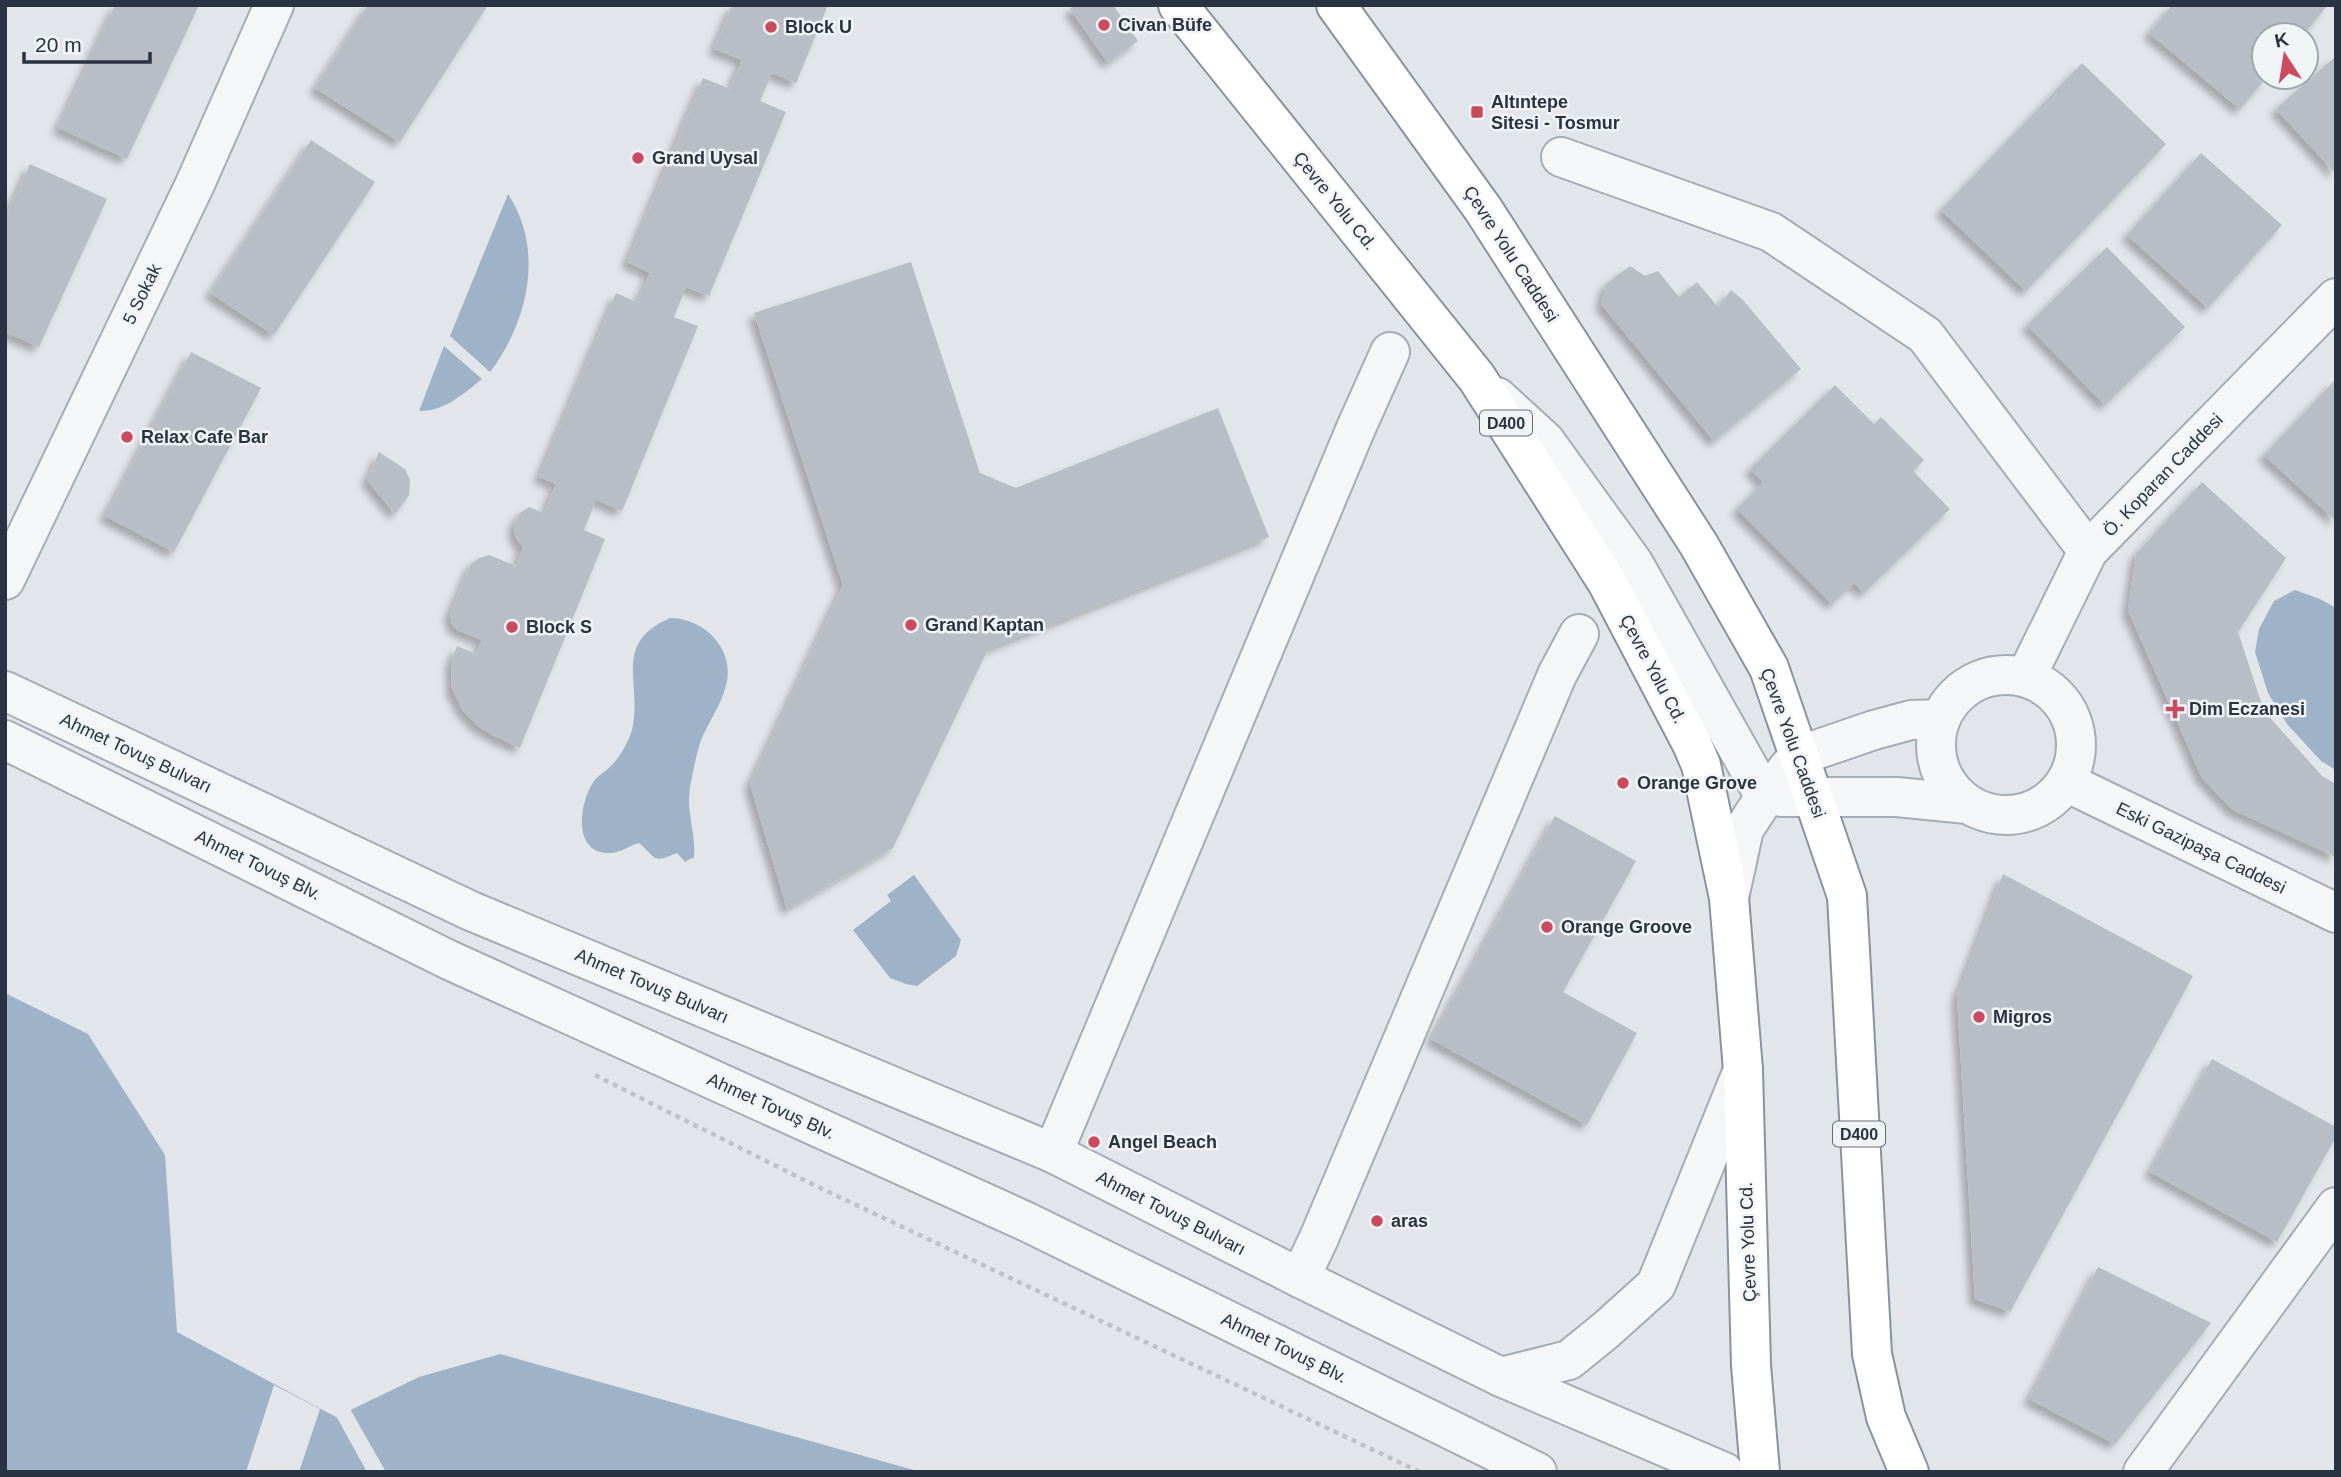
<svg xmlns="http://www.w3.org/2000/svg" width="2341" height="1477" font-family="Arial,sans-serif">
<defs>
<filter id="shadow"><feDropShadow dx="-6" dy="6" stdDeviation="3.5" flood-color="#0004"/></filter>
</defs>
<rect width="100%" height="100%" fill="#e2e5ea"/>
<g fill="#9eb3c8">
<path d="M508,194C545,250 528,322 490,372L450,336Z"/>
<path d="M444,346L482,379C463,394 444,412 419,411Z"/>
<polygon points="2295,590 2320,599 2336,608 2336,770 2321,761 2287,724 2268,693 2255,652 2259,629 2274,601"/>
<path d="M670,618C703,618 733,647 727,681C723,702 709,721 701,740C696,755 693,772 690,787C686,814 696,832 694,857L685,862L677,853C651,864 657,858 639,843C628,846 621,853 609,853C572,854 579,802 594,781C598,775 605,772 610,767C620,757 628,743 632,730C643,682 611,644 670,618Z"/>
<polygon points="914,875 961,940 956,956 917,986 906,984 890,978 853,930 891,901 887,895"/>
<polygon points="5,993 88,1034 165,1155 177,1332 336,1417 419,1377 500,1354 921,1472 5,1472"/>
</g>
<g fill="#e2e5ea">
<polygon points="274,1385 320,1409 299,1472 246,1472"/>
<polygon points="349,1407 386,1472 367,1472 335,1414"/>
</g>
<g fill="#b9bec6" filter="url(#shadow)">
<polygon points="115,5 199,5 127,159 58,128"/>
<polygon points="368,5 488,5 400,142 315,88"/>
<polygon points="732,5 828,5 796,83 772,73 760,101 786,112 709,296 686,287 674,317 698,326 622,511 596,500 584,530 605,539 520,748 494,736 478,726 463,711 452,689 451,662 457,646 476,654 482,640 457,630 452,624 450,613 471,564 479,558 489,555 516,566 523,547 515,536 514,524 520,513 529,507 544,513 556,484 539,477 616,293 637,302 650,273 627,262 703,78 730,89 742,60 714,49"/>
<polygon points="1075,5 1113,5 1138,41 1108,63 1070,9"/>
<polygon points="2172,5 2328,5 2303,35 2264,35 2264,77 2267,77 2240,109 2149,33"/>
<polygon points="2336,56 2336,174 2276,109"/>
<polygon points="2082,63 2166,144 2026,291 1941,210"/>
<polygon points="311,140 375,182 274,335 210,293"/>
<polygon points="2201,153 2282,225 2208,308 2127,235"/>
<polygon points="30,164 107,199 39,347 5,332 5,219"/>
<polygon points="2107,247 2185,327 2105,405 2027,325"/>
<polygon points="911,262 980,473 1016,488 1218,408 1269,537 988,649 893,848 787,909 750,784 843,585 754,313"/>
<polygon points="1630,266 1645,276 1658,271 1679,297 1697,282 1718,307 1731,290 1743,300 1801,369 1714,441 1601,304 1606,284"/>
<polygon points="191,352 261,388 174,552 105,516"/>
<polygon points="2336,379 2336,521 2264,455"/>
<polygon points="1835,385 1874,424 1881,417 1924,460 1913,471 1950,509 1864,593 1854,583 1832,604 1737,509 1763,482 1750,469"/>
<polygon points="379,452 405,469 410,480 409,495 395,514 367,480"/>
<polygon points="2202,482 2286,558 2238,632 2264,711 2322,776 2336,784 2336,857 2233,810 2202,778 2128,610 2136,554"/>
<polygon points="1555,816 1636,861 1563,992 1637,1033 1587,1125 1431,1039"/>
<polygon points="2003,874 2193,976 2010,1312 1975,1299 1957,996"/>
<polygon points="2212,1059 2336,1127 2336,1137 2277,1242 2150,1172"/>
<polygon points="2098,1267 2211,1323 2115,1444 2029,1399"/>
</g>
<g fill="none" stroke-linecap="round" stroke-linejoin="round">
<g stroke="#a7acb4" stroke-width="42">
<g id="minor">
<polyline points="1561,157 1771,232 1925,335 2088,551"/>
<polyline points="1497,397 1545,441 1634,564 1765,797"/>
<polyline points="5,580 195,184 274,5"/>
<circle cx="2006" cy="745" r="70"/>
<polyline points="2026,677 2088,551 2336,298"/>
<polyline points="5,691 471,911 1053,1153 1300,1278 1501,1377 1724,1472"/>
<polyline points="5,740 449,960 1027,1222 1537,1472"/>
<polyline points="2066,782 2336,913"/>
<polyline points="1781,797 1897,797 1967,804"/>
<polyline points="1729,898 1744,829 1765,797 1798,756 1874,730 1911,720 1940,719"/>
<polyline points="1053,1153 1356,428 1390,352"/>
<polyline points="1300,1278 1319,1238 1557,675 1579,634"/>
<polyline points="1501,1377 1569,1360 1606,1330 1656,1285 1743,1070"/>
<polyline points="2143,1472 2336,1207"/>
</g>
</g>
<g stroke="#8993a0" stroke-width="42">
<g id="highway">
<polyline points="1178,5 1477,378 1607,582 1692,744 1701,765 1729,898 1743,1070 1751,1365 1760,1472"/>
<polyline points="1336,5 1483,209 1699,545 1769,668 1847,896 1872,1354 1886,1417 1909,1472"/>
</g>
</g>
<polyline stroke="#bfc3c8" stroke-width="4.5" stroke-dasharray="5 5" stroke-linecap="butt" points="595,1075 814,1185 1420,1472"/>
<use href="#minor" stroke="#f4f6f8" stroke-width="38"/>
<use href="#highway" stroke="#fff" stroke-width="38"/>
</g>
<g fill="#ca4b60" stroke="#f1f4f7" stroke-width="2.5">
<circle cx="1104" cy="25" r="7"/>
<circle cx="771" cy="27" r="7"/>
<rect x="1470" y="105" width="14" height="14" rx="3.5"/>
<circle cx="638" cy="158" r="7"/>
<circle cx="127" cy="437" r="7"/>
<circle cx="911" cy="625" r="7"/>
<circle cx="512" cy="627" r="7"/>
<path d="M2171.5 698.5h7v7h7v7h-7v7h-7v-7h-7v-7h7z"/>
<circle cx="1623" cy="783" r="7"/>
<circle cx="1547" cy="927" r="7"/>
<circle cx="1979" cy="1017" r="7"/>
<circle cx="1094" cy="1142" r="7"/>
<circle cx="1377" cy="1221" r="7"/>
</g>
<g text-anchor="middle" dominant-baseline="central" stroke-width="5" stroke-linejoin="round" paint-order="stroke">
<g fill="#f1f4f7" stroke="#666d78" stroke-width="2">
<rect x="1480" y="410.5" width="52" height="25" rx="5"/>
<rect x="1833" y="1121.5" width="52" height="25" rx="5"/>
</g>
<g font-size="16" font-weight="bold" fill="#2a3341">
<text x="1506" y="423">D400</text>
<text x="1859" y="1134">D400</text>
</g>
<g font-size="18" font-weight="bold" fill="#2a3341" stroke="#f1f4f7" text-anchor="start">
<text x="1118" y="25">Civan Büfe</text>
<text x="785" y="27">Block U</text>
<text x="1491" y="102">Altıntepe<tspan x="1491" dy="21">Sitesi - Tosmur</tspan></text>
<text x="652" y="158">Grand Uysal</text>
<text x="141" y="437">Relax Cafe Bar</text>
<text x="925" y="625">Grand Kaptan</text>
<text x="526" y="627">Block S</text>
<text x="2189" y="709">Dim Eczanesi</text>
<text x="1637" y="783">Orange Grove</text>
<text x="1561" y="927">Orange Groove</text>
<text x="1993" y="1017">Migros</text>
<text x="1108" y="1142">Angel Beach</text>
<text x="1391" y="1221">aras</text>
</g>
<g font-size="18" fill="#2a3341" stroke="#f1f4f7">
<text transform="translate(1335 201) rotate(51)">Çevre Yolu Cd.</text>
<text transform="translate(1511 254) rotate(57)">Çevre Yolu Caddesi</text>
<text transform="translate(142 294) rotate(-64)">5 Sokak</text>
<text transform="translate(2163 475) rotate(-46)">Ö. Koparan Caddesi</text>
<text transform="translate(1653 669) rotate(62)">Çevre Yolu Cd.</text>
<text transform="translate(1793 743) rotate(70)">Çevre Yolu Caddesi</text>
<text transform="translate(136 753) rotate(25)">Ahmet Tovuş Bulvarı</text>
<text transform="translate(2201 848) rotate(26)">Eski Gazipaşa Caddesi</text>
<text transform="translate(258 865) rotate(26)">Ahmet Tovuş Blv.</text>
<text transform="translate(652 986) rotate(23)">Ahmet Tovuş Bulvarı</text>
<text transform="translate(771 1106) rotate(24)">Ahmet Tovuş Blv.</text>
<text transform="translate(1171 1213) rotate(27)">Ahmet Tovuş Bulvarı</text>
<text transform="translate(1748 1242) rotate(-92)">Çevre Yolu Cd.</text>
<text transform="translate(1284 1348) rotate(26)">Ahmet Tovuş Blv.</text>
</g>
</g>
<rect width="2341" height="1477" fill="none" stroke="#2a3341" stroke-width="14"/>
<g transform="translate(2285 56) rotate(348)"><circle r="33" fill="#f1f4f7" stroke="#a1a7ae" stroke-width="2"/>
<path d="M0-5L12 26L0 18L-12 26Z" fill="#ca4b60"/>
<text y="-10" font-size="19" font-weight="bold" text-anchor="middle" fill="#2a3341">K</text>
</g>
<path d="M24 52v10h126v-10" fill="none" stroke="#2a3341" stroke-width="3.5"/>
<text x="35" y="52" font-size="21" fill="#2a3341" stroke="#f1f4f7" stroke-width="5" paint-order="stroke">20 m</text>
</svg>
